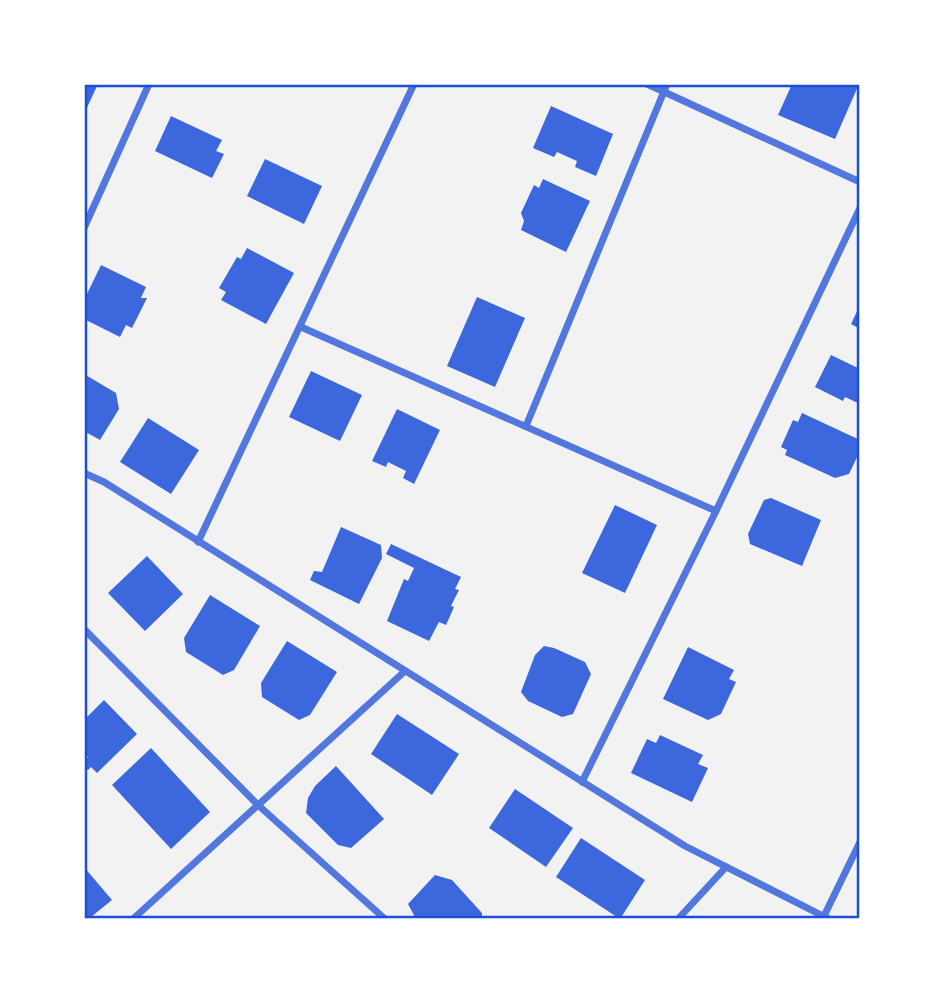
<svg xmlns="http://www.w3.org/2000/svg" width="944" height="1003" font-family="Manrope,sans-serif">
<rect width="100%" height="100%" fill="#f2f2f2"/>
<g fill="#3d67dc">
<polygon points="84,84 98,84 84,114"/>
<polygon points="792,84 859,84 835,139 778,115"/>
<polygon points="551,106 613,134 596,176 575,167 577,161 557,152 554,157 533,148"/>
<polygon points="171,116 222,140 216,151 224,154 212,178 155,151"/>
<polygon points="265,159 322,186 304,224 247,196"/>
<polygon points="543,179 590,201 566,252 521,230 524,221 521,213 534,185 539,188"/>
<polygon points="247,248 294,273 266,324 221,300 226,292 219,288 237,257 241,259"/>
<polygon points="101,265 146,287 141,298 147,298 132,328 126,325 120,337 84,319 84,300"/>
<polygon points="477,297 525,318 495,387 447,366"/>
<polygon points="860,305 860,329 851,324"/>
<polygon points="831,355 860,369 860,404 845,397 843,401 815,387"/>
<polygon points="311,371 362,395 340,441 289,417"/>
<polygon points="84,374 116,393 119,409 100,440 84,431"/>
<polygon points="397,409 440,430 414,484 403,478 406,471 388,462 386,467 372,461"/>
<polygon points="802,413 860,440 860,451 849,474 835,478 785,455 787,450 781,447 793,420 798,422"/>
<polygon points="148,418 199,450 171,494 120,462"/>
<polygon points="771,498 821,520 802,566 750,544 748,534 764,500"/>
<polygon points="615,505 657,525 625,593 582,573"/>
<polygon points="341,527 381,545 382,558 359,604 310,580 314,571 322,572"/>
<polygon points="391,544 461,577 455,589 459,590 451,606 454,607 446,625 439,622 429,641 387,621 404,579 408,581 414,568 386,554"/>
<polygon points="147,556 183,594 145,631 108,593"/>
<polygon points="210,595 260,626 234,670 223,675 186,652 184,638"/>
<polygon points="287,641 337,672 310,715 299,720 262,697 261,683"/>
<polygon points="544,646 554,648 585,662 591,674 573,714 562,717 528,701 521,692 535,655"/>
<polygon points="688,647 734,670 729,679 736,682 721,714 708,720 663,699"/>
<polygon points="104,700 137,734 97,773 91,767 88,770 84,766 84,761 88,757 84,753 84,720"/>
<polygon points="397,714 459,754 432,795 371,754"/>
<polygon points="660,735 703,755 698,764 708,768 692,802 631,773 647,739 656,743"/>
<polygon points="151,748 210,812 171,849 112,785"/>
<polygon points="336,766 384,819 351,848 338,845 306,813 308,798 315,786"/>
<polygon points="515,789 573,828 546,867 489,828"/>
<polygon points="581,838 645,880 620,919 556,877"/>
<polygon points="84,867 112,900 91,917 93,919 84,919"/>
<polygon points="435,875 452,880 482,913 482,919 416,919 408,904"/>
</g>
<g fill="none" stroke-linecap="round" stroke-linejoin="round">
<g stroke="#5277de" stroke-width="7">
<polyline points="647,84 860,182"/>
<polyline points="84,228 149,84"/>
<polyline points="301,327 716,511"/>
<polyline points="526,426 667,84"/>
<polyline points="84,473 104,482 685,846 829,919"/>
<polyline points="198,542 414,84"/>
<polyline points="84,629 258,805 385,919"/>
<polyline points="582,782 716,511 860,208"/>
<polyline points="824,916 860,842"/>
<polyline points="133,919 405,671"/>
<polyline points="678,919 726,867"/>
</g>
</g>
<rect width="944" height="1003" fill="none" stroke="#ffffff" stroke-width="172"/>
<rect x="86" y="86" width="772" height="831" fill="none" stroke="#1d4ed8" stroke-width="2.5"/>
</svg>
